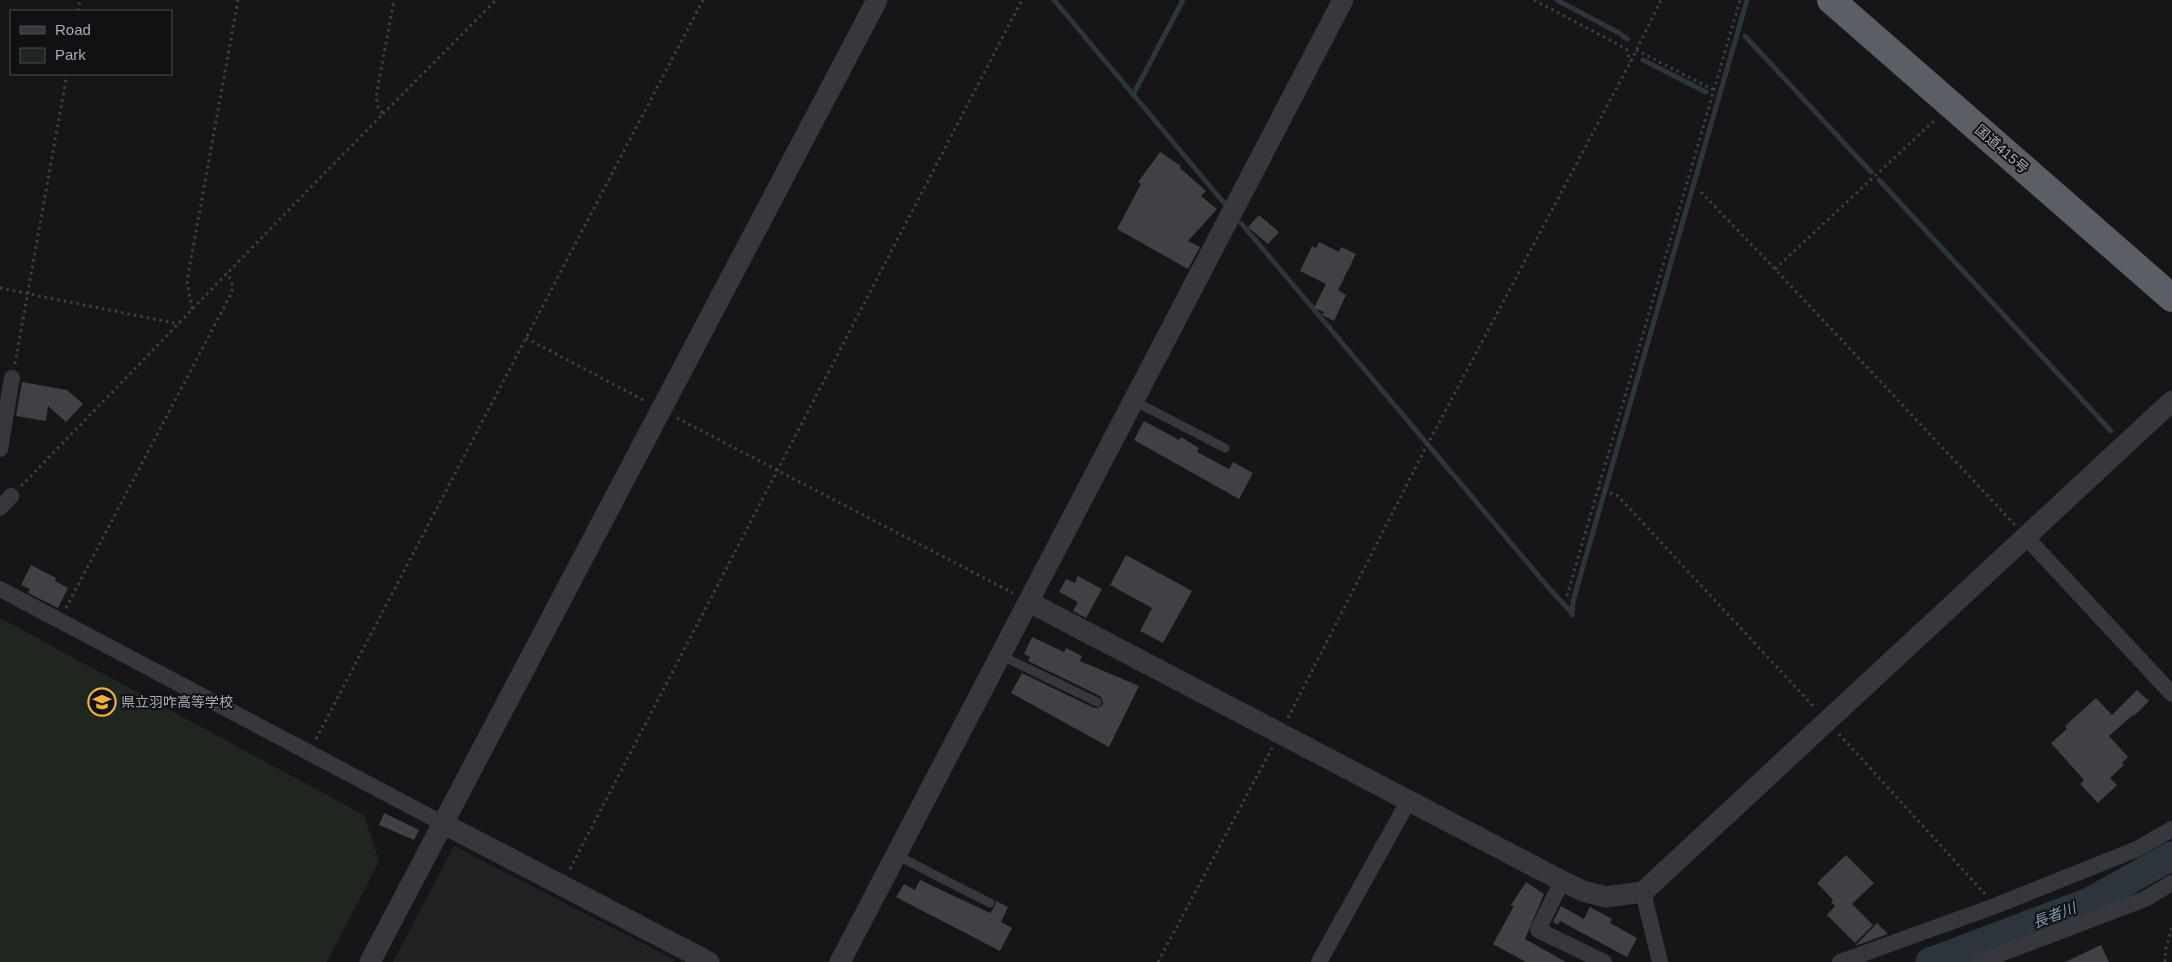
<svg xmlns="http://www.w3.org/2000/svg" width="2172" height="962" font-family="Arial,'Noto Sans JP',sans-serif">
<rect width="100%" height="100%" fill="#161618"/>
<polygon fill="#222225" points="454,846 675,960 674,962 393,962"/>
<polygon fill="#1e261f" points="0,618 364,815 379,861 327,962 0,962"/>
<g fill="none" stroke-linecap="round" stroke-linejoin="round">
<g stroke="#2c353c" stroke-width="5">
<polyline points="1054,0 1224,203"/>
<polyline points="1557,0 1619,33 1627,39"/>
<polyline points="1745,36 1871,172"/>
<polyline points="1643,60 1706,92"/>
<polyline points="1133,95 1183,0"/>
<polyline points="1879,180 2111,431"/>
<polyline points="1241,223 1548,587 1571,612"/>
<polyline points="1572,615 1573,601 1747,0"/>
</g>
<polyline stroke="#2c353c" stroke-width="29" points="1930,962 2089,902 2172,856"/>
</g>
<g fill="#404145">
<polygon points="1160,152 1181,166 1180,168 1206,191 1201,196 1217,209 1188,241 1200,247 1188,269 1117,229 1141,184 1138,182"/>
<polygon points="1259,215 1279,232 1268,244 1248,227"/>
<polygon points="1319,242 1339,252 1341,247 1356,254 1338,290 1346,295 1334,321 1322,315 1324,312 1314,308 1326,284 1300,271 1312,246 1316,248"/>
<polygon points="22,382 67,390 83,404 66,422 48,406 46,421 16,416"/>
<polygon points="1144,421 1179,440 1181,437 1199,448 1197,452 1229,469 1233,462 1253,473 1239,499 1134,440"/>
<polygon points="1126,555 1192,591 1163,643 1140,631 1152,608 1110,585"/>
<polygon points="31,565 56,578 55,581 68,588 58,608 28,593 30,589 21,585"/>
<polygon points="1078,576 1102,589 1086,618 1073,611 1078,602 1059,592 1066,579 1075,583"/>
<polygon points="1032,637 1064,652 1066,648 1082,656 1080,661 1139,686 1109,747 1011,693 1022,673 1094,708 1100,707 1103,704 1102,699 1100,696 1028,661 1030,657 1024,654"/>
<polygon points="2137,690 2149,701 2134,716 2133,715 2109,736 2128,757 2122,763 2124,765 2110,778 2117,785 2098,803 2080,784 2084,780 2051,743 2067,729 2065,726 2096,698 2112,715"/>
<polygon points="384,813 419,830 414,840 379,825"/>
<polygon points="1846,855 1874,883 1852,904 1873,925 1855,943 1827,915 1835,906 1831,902 1833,900 1817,883"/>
<polygon points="920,880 990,913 995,906 996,901 1008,907 1001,922 1012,928 1000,951 896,897 904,884 915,890"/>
<polygon points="1526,882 1544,894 1525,939 1566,962 1526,962 1493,944 1514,906 1511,905"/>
<polygon points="1561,906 1584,919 1590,907 1612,919 1610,923 1637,938 1627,957 1560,921 1558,925 1553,922"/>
<polygon points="1877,923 1888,934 1855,946"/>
<polygon points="2101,945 2109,962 2065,962"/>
</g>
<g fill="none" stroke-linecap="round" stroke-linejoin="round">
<g stroke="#3d3f44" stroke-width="3" stroke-dasharray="2.5 4" stroke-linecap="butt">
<polyline points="1534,0 1623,47 1627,50 1630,62"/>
<polyline points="78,11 80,0"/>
<polyline points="1636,50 1714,90"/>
<polyline points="383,114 496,0"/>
<polyline points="1701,192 1775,269 2015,525"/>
<polyline points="1775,269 1936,119"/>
<polyline points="0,288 179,324"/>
<polyline points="192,309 187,281 238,0"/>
<polyline points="526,338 645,401"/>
<polyline points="15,364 67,74"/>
<polyline points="677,418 1013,593"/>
<path d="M21,486C142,362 261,237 383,114L378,107L376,97L394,0"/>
<polyline points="1598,488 1618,496 1815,708"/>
<polyline points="1567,596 1740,0"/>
<polyline points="66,608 232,292 232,281 226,273"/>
<polyline points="1288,718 1424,451 1630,63 1661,0"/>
<polyline points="1839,734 1985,894"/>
<polyline points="316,739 703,0"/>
<polyline points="570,869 1022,0"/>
<polyline points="1158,962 1272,748"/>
<polyline points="2165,962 2166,948 2172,927"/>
</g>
<g stroke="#37383d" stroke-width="9">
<polyline points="1134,401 1225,448"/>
<polyline points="1000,655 1097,702"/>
<polyline points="896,855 990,903"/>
</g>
<g stroke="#37383d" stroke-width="16">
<polyline points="0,449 12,378"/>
<polyline points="0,508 11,496"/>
<polyline points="2025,536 2172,694"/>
<polyline points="0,589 442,823"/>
<polyline points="1562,881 1538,930 1604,962"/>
<polyline points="1643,892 1660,962"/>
<polyline points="1319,962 1409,800"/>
<polyline points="1840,962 1995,906 2137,849 2172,829"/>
<polyline points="1979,962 2145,899 2172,883"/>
</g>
<g stroke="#37383d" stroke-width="21">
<polyline points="1029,602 1562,881 1583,891 1606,897 1643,892 2172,401"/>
<polyline points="442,823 709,962"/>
<polyline points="370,962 877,0"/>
<polyline points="840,962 1343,0"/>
</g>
<polyline stroke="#5b5e65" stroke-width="28" points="1831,0 2172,298"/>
</g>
<defs>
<g id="school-ring" transform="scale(1.4375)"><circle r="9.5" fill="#111113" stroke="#f2b134" stroke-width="1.5"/><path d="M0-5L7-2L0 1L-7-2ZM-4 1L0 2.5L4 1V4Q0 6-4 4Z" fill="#f2b134"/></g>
</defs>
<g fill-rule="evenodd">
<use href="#school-ring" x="102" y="702"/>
</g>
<g text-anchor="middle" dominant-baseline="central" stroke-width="4" stroke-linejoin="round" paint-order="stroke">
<g font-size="14" fill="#a8adb8" stroke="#111113">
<text transform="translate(2002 149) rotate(41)">国道415号</text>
</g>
<g font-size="14" fill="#a8adb8" stroke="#111113" text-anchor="start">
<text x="121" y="702">県立羽咋高等学校</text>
</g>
<g font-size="15" font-style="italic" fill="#7f9bb3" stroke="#111113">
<text transform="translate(2054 915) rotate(-21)">長者川</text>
</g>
</g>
<rect x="10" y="10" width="162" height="65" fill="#111113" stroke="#4d4f55"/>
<rect x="20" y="26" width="25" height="8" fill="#37383d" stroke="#4d4f55"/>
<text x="55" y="35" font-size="15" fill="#a8adb8">Road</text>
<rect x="20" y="48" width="25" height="15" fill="#1e261f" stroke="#4d4f55"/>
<text x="55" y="60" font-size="15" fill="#a8adb8">Park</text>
</svg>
